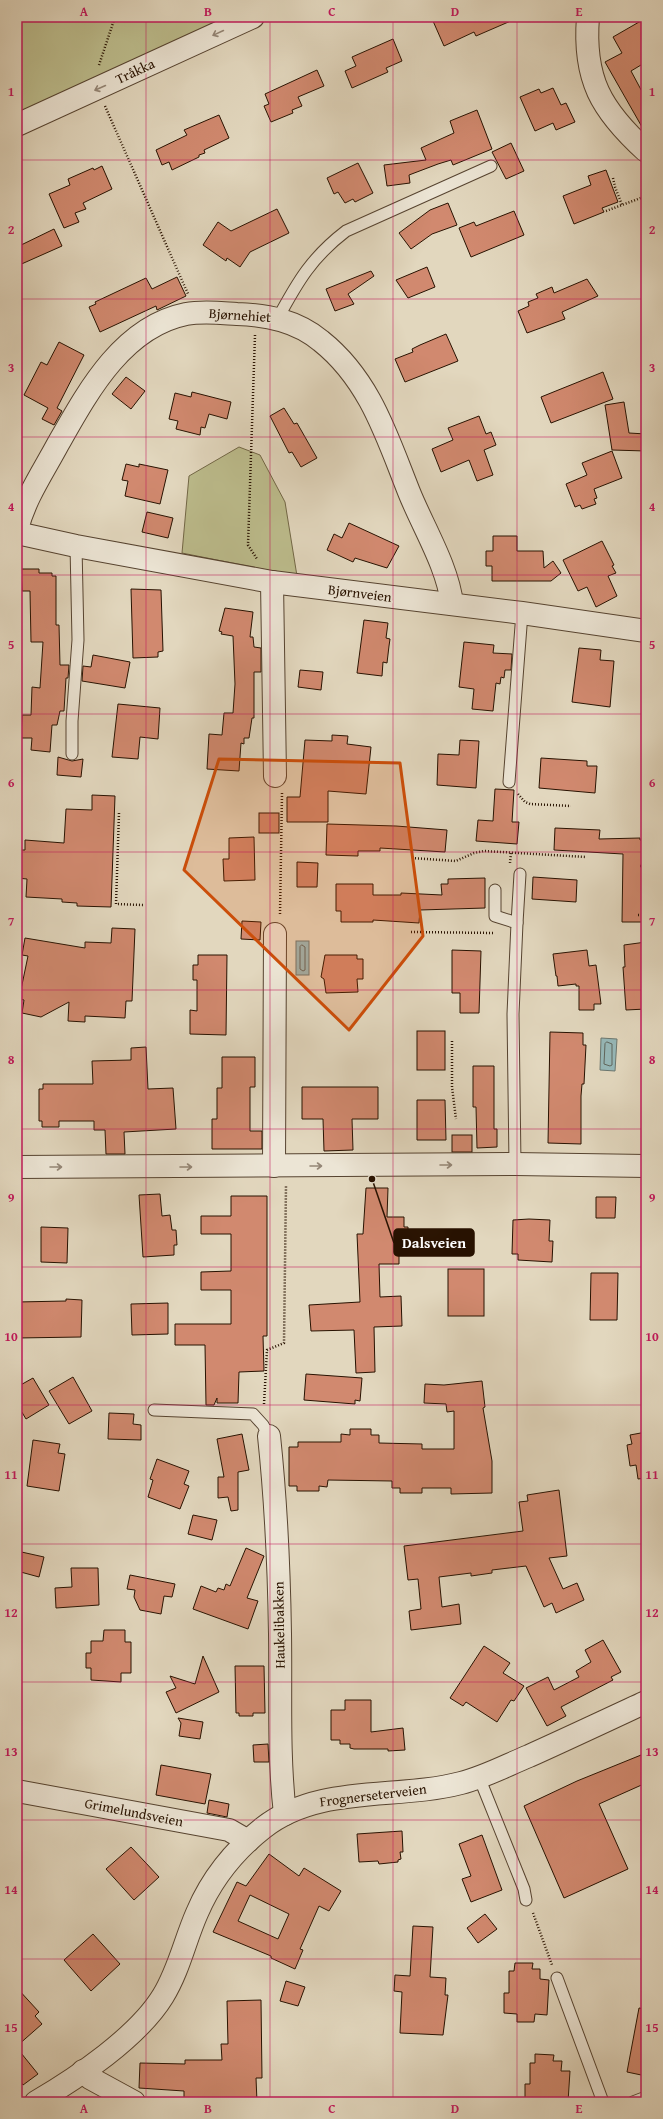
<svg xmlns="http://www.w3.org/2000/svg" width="663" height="2119" font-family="'Gentium Book Plus',serif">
<rect width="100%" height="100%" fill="#e2d7be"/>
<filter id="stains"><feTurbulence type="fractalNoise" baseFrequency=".005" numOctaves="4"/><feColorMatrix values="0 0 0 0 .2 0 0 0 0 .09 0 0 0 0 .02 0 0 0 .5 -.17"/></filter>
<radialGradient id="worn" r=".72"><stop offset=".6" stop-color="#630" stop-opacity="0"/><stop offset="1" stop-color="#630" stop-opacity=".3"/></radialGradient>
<g fill="#bcbc8c" stroke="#726746">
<polygon points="17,17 235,17 17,116"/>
<polygon points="239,447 260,455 285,502 297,576 182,553 189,476"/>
</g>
<g fill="#96b8b8" stroke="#6a766f">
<rect x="296" y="941" width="13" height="34"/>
<polygon points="601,1038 617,1039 615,1071 600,1070"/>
</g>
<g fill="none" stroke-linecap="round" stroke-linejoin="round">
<g stroke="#5f655c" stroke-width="1">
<polygon points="302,945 305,947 305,970 303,971 300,969 300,947"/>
<polygon points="607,1042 612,1044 612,1065 610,1066 604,1064 605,1044"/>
</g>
</g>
<g fill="#d1896f" stroke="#281201" fill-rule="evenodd">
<polygon points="442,17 520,17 476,36 474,32 444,46 433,21"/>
<polygon points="646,18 646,62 631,71 646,99 646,134 605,62 622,53 613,37"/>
<polygon points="393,39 402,61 386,68 388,72 352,88 345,71 356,66 352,57"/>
<polygon points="317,70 324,86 298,97 302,106 292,110 293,113 271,122 264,106 269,104 265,94"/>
<polygon points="553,88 561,105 566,103 575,122 556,130 553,123 535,131 520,97 539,89 541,93"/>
<polygon points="477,110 492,149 453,165 451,160 438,164 409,175 410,183 387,186 384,165 426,160 421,148 454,133 450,121"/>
<polygon points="219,115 229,138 204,150 205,153 199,155 199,157 172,170 169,162 162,165 156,150 187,135 184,130"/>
<polygon points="511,143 524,171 506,179 492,152"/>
<polygon points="358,163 373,193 355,202 353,199 345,203 338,192 334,194 327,178"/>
<polygon points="102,166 112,189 83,203 86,209 75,213 79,222 64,228 49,194 70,185 68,179 93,168 94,170"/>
<polygon points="606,170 618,202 602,208 604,212 574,224 563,196 591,185 588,176"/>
<polygon points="448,203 457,225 432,234 411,249 399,233 430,210"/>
<polygon points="277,209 289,233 250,252 240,267 227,258 226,261 203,245 218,222 231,231"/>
<polygon points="514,211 524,235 471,257 459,228 474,222 476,226"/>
<polygon points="54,229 62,246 17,266 17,247"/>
<polygon points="427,267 435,287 408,298 396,280"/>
<polygon points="371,271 374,276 348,294 354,304 335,311 326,289"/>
<polygon points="177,277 186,296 157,310 156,306 100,332 89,307 96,304 95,302 146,278 152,289"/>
<polygon points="587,279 598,296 562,312 565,319 527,333 518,311 529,306 528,302 538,298 536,294 552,287 554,293"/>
<polygon points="446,334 458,361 405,382 395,359 413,352 412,349 420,345"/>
<polygon points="59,342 84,355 57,408 62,411 54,425 42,419 48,408 24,395 41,362 47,365"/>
<polygon points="603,372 613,399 551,423 541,397"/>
<polygon points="126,377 145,391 131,409 112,394"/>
<polygon points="192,392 231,402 227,419 209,414 205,428 201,427 200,435 176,429 178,421 169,419 175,393 191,397"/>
<polygon points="624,402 629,433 646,434 646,451 612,450 605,405"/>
<polygon points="284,408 294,424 297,423 317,458 301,467 292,452 289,453 270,416"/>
<polygon points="479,416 486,434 491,432 496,445 484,450 493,475 477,481 469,460 441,472 432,449 453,440 448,428"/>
<polygon points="612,451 622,478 594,489 597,498 594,499 596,504 582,509 580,505 575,507 566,484 587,475 582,463"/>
<polygon points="126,464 139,467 139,464 168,470 160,504 125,496 128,481 122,480"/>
<polygon points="147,512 173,518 168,538 142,532"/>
<polygon points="349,523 399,546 387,568 355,558 353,562 327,550 334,534 342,538"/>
<polygon points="493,536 517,536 517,551 543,551 544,568 553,561 561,573 551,581 492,581 492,566 486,566 486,551 493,551"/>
<polygon points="602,541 614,565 612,566 616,573 608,576 617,596 596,607 587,587 578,591 563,560"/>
<polygon points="21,569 39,569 39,573 52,573 52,576 56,576 56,625 59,625 60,665 69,665 68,678 66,678 64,711 60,711 57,725 52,725 50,752 31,750 32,738 21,738 22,715 31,715 32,687 40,688 43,642 31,642 30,591 22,591"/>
<polygon points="131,589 161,590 163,651 158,652 158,657 133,658"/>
<polygon points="225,608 253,612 250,637 253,637 254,647 261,648 261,672 254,672 254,718 252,718 249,738 244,738 244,744 241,743 239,771 207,769 209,734 222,735 224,713 233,713 235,684 233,636 221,634 222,632 219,631"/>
<polygon points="364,620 388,623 386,638 390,639 389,646 387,663 383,662 382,676 357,673"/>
<polygon points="464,642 494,645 493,653 512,654 511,670 505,670 504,678 501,677 500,684 496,683 493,711 472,709 474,689 459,687"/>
<polygon points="579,648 601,650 600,660 614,661 610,707 572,702"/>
<polygon points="93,655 130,662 125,688 82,681 83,666 91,667"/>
<polygon points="300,670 323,672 321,690 298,687"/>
<polygon points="118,704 160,708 158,739 140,737 138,759 112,757"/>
<polygon points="332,735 348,736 347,744 371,747 366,794 328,791 328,822 287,822 287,797 300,797 305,740 332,741"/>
<polygon points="460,740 479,741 476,788 437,785 438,754 459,755"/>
<polygon points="58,757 72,761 83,759 81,777 57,775"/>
<polygon points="541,758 587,761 587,766 597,766 595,793 539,788"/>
<polygon points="495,789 514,790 512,822 519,822 517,844 476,841 478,820 493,821"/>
<polygon points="92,795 115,796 111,907 77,906 77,903 62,902 62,899 26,897 27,879 17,878 17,850 25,850 25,840 64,843 66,809 92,810"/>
<rect x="259" y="813" width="20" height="20"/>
<polygon points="327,824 396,826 447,830 445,852 380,848 380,851 358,851 358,856 326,855"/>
<polygon points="555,828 600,830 599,839 640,838 640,840 646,840 646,922 622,922 623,854 554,850"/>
<polygon points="254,837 255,880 224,881 223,859 229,859 229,838"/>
<polygon points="297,862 318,863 317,887 297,887"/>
<polygon points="533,877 577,880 576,902 532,899"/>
<polygon points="485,878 485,908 420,910 419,923 373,920 373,922 341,922 341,911 336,911 336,884 373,884 373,895 401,895 401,893 442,895 441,884 448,884 448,879"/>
<polygon points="242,921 261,922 260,940 241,939"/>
<polygon points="112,928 135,929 132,1001 126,1001 125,1018 85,1016 85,1022 68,1021 69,1002 41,1017 22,1013 24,1000 19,999 28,956 22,955 25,938 85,948 85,942 111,943"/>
<polygon points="646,942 646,1009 626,1010 623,967 625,967 624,945"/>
<polygon points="452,950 481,951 479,1013 460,1013 460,993 452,993"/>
<polygon points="587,950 589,966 596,965 601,1004 594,1004 594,1010 579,1010 579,986 576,986 576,984 558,986 557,976 556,976 553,954"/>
<polygon points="198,955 227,955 226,1035 190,1034 190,1010 197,1011 197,980 193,980 193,965 198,965"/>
<polygon points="325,955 357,955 357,959 363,959 363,979 357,979 358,992 326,993 324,979 321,977"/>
<rect x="417" y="1031" width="28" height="39"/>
<polygon points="550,1032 583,1033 583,1045 586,1045 584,1084 582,1084 581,1096 581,1144 548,1143"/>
<polygon points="146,1047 148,1089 173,1088 176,1129 124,1132 125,1154 106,1154 105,1130 94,1130 94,1121 59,1121 59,1127 42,1127 42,1121 39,1121 39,1089 43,1089 43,1084 93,1084 92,1061 131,1060 131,1048"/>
<polygon points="222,1057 255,1057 255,1087 250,1087 250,1131 262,1131 262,1149 212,1149 212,1119 217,1119 217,1088 222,1088"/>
<polygon points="473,1066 494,1066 494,1129 497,1129 497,1147 477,1148 476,1107 473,1107"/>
<polygon points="302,1087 378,1087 378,1119 352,1119 353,1150 324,1151 323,1119 302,1119"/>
<polygon points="417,1100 445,1100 446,1140 417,1140"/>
<rect x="452" y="1135" width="20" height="17"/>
<polygon points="366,1188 388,1188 387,1217 404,1217 404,1227 408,1227 408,1250 399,1250 399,1264 379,1264 380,1297 401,1296 402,1326 374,1327 375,1372 356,1373 354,1330 311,1331 309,1305 360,1302 357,1234 363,1234"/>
<polygon points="160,1194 162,1216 170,1215 172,1230 176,1230 177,1245 174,1245 174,1255 143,1257 139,1195"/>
<polygon points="231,1196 267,1196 267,1336 263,1336 264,1371 239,1372 238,1403 217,1403 217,1398 214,1405 206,1405 205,1345 175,1345 175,1324 231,1324 231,1290 201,1290 201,1272 231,1271 231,1234 201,1234 201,1216 231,1216"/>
<polygon points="596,1197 616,1197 615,1218 596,1218"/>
<polygon points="529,1219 550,1220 549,1241 553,1241 552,1262 518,1260 518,1254 512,1254 513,1220"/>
<polygon points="41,1227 68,1228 67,1263 41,1262"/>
<rect x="448" y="1269" width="36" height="47"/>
<polygon points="591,1273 618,1273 617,1320 590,1320"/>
<polygon points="66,1299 82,1300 81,1337 17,1338 17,1302 66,1301"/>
<polygon points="168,1303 168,1334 132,1335 131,1304"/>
<polygon points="306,1374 362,1378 360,1401 355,1400 355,1404 304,1400"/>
<polygon points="73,1377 92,1411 69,1424 49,1391"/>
<polygon points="33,1378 49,1405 26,1419 17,1404 17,1387"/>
<polygon points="482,1381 485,1407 483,1408 492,1461 492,1493 451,1494 451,1488 422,1488 422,1493 400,1493 400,1488 392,1488 392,1481 328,1480 327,1487 319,1486 319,1491 297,1491 297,1486 289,1486 289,1447 298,1447 298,1442 341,1442 341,1434 350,1435 350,1429 371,1429 371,1435 379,1435 379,1443 422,1444 422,1449 454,1449 454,1411 447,1412 446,1404 424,1403 425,1384 444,1385"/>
<polygon points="109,1413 134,1414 133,1424 141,1425 141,1440 108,1439"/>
<polygon points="646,1432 646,1478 638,1479 636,1465 630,1466 627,1445 632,1444 630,1435"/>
<polygon points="242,1434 249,1470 238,1472 238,1510 231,1511 228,1497 218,1498 218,1477 224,1477 217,1439"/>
<polygon points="33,1440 60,1444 58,1453 65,1454 59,1491 27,1486"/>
<polygon points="157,1459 189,1471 184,1484 189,1486 180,1509 148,1497 153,1480 150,1479"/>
<polygon points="559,1490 567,1556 549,1558 563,1589 577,1583 584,1600 556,1613 552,1603 544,1607 526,1566 492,1570 492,1573 471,1576 471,1573 439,1577 442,1607 459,1604 461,1624 411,1630 409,1611 421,1609 418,1579 408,1580 404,1546 523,1531 519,1502 528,1501 527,1495"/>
<polygon points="193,1515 217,1520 212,1540 188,1534"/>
<polygon points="246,1548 264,1556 247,1598 258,1601 248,1629 193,1609 201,1586 216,1592 218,1588 224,1590 226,1584 230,1586"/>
<polygon points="17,1551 44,1557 39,1577 17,1571"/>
<polygon points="71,1568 98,1568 99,1605 56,1608 55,1588 72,1587"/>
<polygon points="130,1575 175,1584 172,1597 164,1596 161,1614 140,1610 134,1597 135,1590 127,1589"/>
<polygon points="104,1630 125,1630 125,1642 131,1642 131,1673 121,1673 121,1682 91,1680 91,1668 86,1668 86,1653 91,1653 91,1641 103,1641"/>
<polygon points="603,1640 621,1672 611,1677 613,1680 561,1707 566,1716 547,1726 526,1688 548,1677 554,1690 579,1677 576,1671 591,1662 585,1650"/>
<polygon points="484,1646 510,1663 503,1673 524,1686 514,1701 511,1700 497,1722 466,1702 463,1706 450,1698"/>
<polygon points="203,1656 219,1692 176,1713 166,1692 176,1688 170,1676 195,1684"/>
<polygon points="235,1666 264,1666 265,1713 253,1713 253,1716 239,1716 239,1713 236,1713"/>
<polygon points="345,1700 371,1700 371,1732 403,1728 405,1750 388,1751 388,1749 354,1749 350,1748 350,1744 340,1744 340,1740 331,1740 331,1710 345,1710"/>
<polygon points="178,1718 203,1722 200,1739 179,1736 181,1723"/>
<polygon points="268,1744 269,1762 254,1762 253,1745"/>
<polygon points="646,1753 646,1783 599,1804 628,1869 564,1898 524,1806 577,1781"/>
<polygon points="161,1765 211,1774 205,1804 156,1795"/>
<polygon points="209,1800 229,1804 227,1817 207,1813"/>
<polygon points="402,1831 403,1852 400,1852 401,1859 398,1860 398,1862 379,1864 378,1861 359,1862 357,1834"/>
<polygon points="482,1835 502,1890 471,1902 462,1879 471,1876 459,1844"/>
<polygon points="131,1847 159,1877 134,1900 106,1869"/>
<path d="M269,1854L299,1876L304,1868L341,1891L329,1911L319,1906L300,1949L303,1950L295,1969L271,1958V1956L213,1932L237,1882L246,1886ZM250,1895L289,1914L278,1939L238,1921Z"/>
<polygon points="485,1914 497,1929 478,1943 467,1928"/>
<polygon points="413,1926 433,1927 430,1977 446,1978 445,1995 448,1995 443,2035 400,2033 402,1992 394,1991 395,1975 410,1976"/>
<polygon points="93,1934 120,1964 91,1991 64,1960"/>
<polygon points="515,1963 533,1963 532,1969 540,1969 540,1979 549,1980 547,2015 535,2014 534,2022 517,2022 517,2014 504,2013 504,1993 509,1993 509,1971 514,1971"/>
<polygon points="286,1981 305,1987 298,2006 280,2001"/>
<polygon points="17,1988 39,2012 35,2016 42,2024 17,2046"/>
<polygon points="261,2000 262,2078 256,2078 257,2102 195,2102 196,2098 184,2098 184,2091 139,2088 140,2063 185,2064 185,2060 222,2060 221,2044 228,2044 227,2001"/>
<polygon points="639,2008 646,2009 646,2076 627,2072"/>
<polygon points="17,2048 38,2074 23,2085 17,2077"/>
<polygon points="535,2054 554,2055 553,2061 562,2061 561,2071 570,2071 568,2102 525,2102 525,2084 530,2084 530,2063 535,2063"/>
</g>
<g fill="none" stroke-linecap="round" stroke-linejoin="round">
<g stroke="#564330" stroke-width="13">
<g id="service">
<path d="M278,318C298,281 312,257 346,231L491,166"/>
<polyline points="72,754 72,721 78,640 76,546"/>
<polyline points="509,782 522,613"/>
<polyline points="495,890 495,916 517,923 513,1014 515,1164"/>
<polyline points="517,923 520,874"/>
<polyline points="154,1410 253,1414 263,1425 269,1436"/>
<polyline points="479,1777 524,1889 526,1900"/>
<polyline points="557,1978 603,2102"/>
<polyline points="633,2102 646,2097"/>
</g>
</g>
<g stroke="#564330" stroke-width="24">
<g id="minor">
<path d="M588,17C583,79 601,110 646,151"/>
<path d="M17,529C25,498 43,472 58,444C87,393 122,327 186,314C203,311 220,313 237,314C268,315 297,321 321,341C370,380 387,437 409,492C423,527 448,567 452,604"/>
<polyline points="17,533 76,546 272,582 522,613 646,631"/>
<polyline points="272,582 275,776"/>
<polyline points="274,1166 275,934"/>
<path d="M269,1436C276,1502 279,1568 280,1634C281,1694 278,1754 285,1814"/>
<polyline points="17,1791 229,1830 248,1841"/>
<polyline points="83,2071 90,2078 134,2102"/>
<path d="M36,2102C77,2078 138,2037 163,1996C179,1970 185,1940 197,1913C211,1880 235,1850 263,1828C319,1784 396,1800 461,1783C485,1777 507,1765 529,1756C569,1738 607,1720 646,1702"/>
</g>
</g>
<g stroke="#564330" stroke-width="24">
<g id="tertiary">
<polyline points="17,125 253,17"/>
<polyline points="17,1167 515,1164 646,1166"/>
</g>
</g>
<g stroke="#281201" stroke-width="2.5" stroke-dasharray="1 2" stroke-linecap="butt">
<polyline points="99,65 115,17"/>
<polyline points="105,106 188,294"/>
<polyline points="613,178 615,187 622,205"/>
<polyline points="606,211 646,196"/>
<polyline points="255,335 248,545 257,559"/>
<polyline points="518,794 525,802 530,804 571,806"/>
<polyline points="119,813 116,904 143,905"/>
<polyline points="412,858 456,861 474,853 484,851 586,857"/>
<polyline points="510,863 511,853"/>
<polyline points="640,866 646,866"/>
<polyline points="280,914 282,793"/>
<polyline points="638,915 646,915"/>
<polyline points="411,932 495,933"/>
<polyline points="452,1041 452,1087 456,1119"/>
<polyline points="264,1404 267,1350 284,1343 286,1185"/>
<polyline points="533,1913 552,1965"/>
</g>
<use href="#service" stroke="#ece5d5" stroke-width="11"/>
<use href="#minor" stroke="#ece5d5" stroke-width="22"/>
<use href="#tertiary" stroke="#ece5d5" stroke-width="22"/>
</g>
<defs><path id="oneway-shaft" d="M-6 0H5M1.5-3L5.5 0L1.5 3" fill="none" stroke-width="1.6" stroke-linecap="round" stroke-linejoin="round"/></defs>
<g stroke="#948676">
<use href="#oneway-shaft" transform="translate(218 33) rotate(155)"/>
<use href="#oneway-shaft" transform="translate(100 88) rotate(156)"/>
<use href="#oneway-shaft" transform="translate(446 1165)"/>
<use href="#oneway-shaft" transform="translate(316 1166)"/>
<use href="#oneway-shaft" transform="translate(56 1167)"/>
<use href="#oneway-shaft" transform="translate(186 1167)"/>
</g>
<path fill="#cb4e0a" fill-opacity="0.2" stroke="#cb4e0a" stroke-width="3" stroke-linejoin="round" d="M219,759L400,763L423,936L349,1030L184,870Z"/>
<path fill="none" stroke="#c2185b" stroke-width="1" stroke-opacity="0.55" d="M146,17V2102M270,17V2102M393,17V2102M517,17V2102M17,160H646M17,299H646M17,437H646M17,575H646M17,714H646M17,852H646M17,990H646M17,1129H646M17,1267H646M17,1405H646M17,1544H646M17,1682H646M17,1820H646M17,1959H646"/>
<g text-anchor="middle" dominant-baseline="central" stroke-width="3.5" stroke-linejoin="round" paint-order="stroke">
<g font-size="14" fill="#281201" stroke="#ece5d5">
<text transform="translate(135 71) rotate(-25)">Tråkka</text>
<text transform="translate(240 315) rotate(4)">Bjørnehiet</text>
<text transform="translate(360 593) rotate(7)">Bjørnveien</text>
<text transform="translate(279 1625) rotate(-91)">Haukelibakken</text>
<text transform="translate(373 1795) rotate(-7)">Frognerseterveien</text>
<text transform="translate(134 1812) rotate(11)">Grimelundsveien</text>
</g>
</g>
<path fill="none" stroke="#281201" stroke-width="1.5" d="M372 1179L394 1243"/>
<circle fill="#281201" stroke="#ece5d5" stroke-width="1.5" cx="372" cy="1179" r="4"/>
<rect fill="#281201" stroke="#281201" stroke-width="1.5" x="394" y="1229" width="80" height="27" rx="4"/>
<g font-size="15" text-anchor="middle" font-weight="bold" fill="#fff">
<text x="434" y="1248">Dalsveien</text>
</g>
<rect width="663" height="2119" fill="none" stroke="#e2d7be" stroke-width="44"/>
<rect x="22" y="22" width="619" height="2075" fill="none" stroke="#c2185b" stroke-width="1.5"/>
<g font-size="13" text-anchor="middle" font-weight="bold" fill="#c2185b">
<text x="84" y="16">A</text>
<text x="208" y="16">B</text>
<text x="332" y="16">C</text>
<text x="455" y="16">D</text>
<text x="579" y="16">E</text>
<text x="11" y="96">1</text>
<text x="652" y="96">1</text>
<text x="11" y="234">2</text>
<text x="652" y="234">2</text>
<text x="11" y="372">3</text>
<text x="652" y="372">3</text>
<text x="11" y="511">4</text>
<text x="652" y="511">4</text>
<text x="11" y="649">5</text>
<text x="652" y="649">5</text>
<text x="11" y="787">6</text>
<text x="652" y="787">6</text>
<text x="11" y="926">7</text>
<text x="652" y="926">7</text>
<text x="11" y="1064">8</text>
<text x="652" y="1064">8</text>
<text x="11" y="1202">9</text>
<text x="652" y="1202">9</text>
<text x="11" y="1341">10</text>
<text x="652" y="1341">10</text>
<text x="11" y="1479">11</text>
<text x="652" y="1479">11</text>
<text x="11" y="1617">12</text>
<text x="652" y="1617">12</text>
<text x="11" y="1756">13</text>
<text x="652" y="1756">13</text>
<text x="11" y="1894">14</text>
<text x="652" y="1894">14</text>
<text x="11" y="2032">15</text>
<text x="652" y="2032">15</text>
<text x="84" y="2113">A</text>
<text x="208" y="2113">B</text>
<text x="332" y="2113">C</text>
<text x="455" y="2113">D</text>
<text x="579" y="2113">E</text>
</g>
<rect width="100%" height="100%" filter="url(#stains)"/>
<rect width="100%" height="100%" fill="url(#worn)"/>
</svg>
